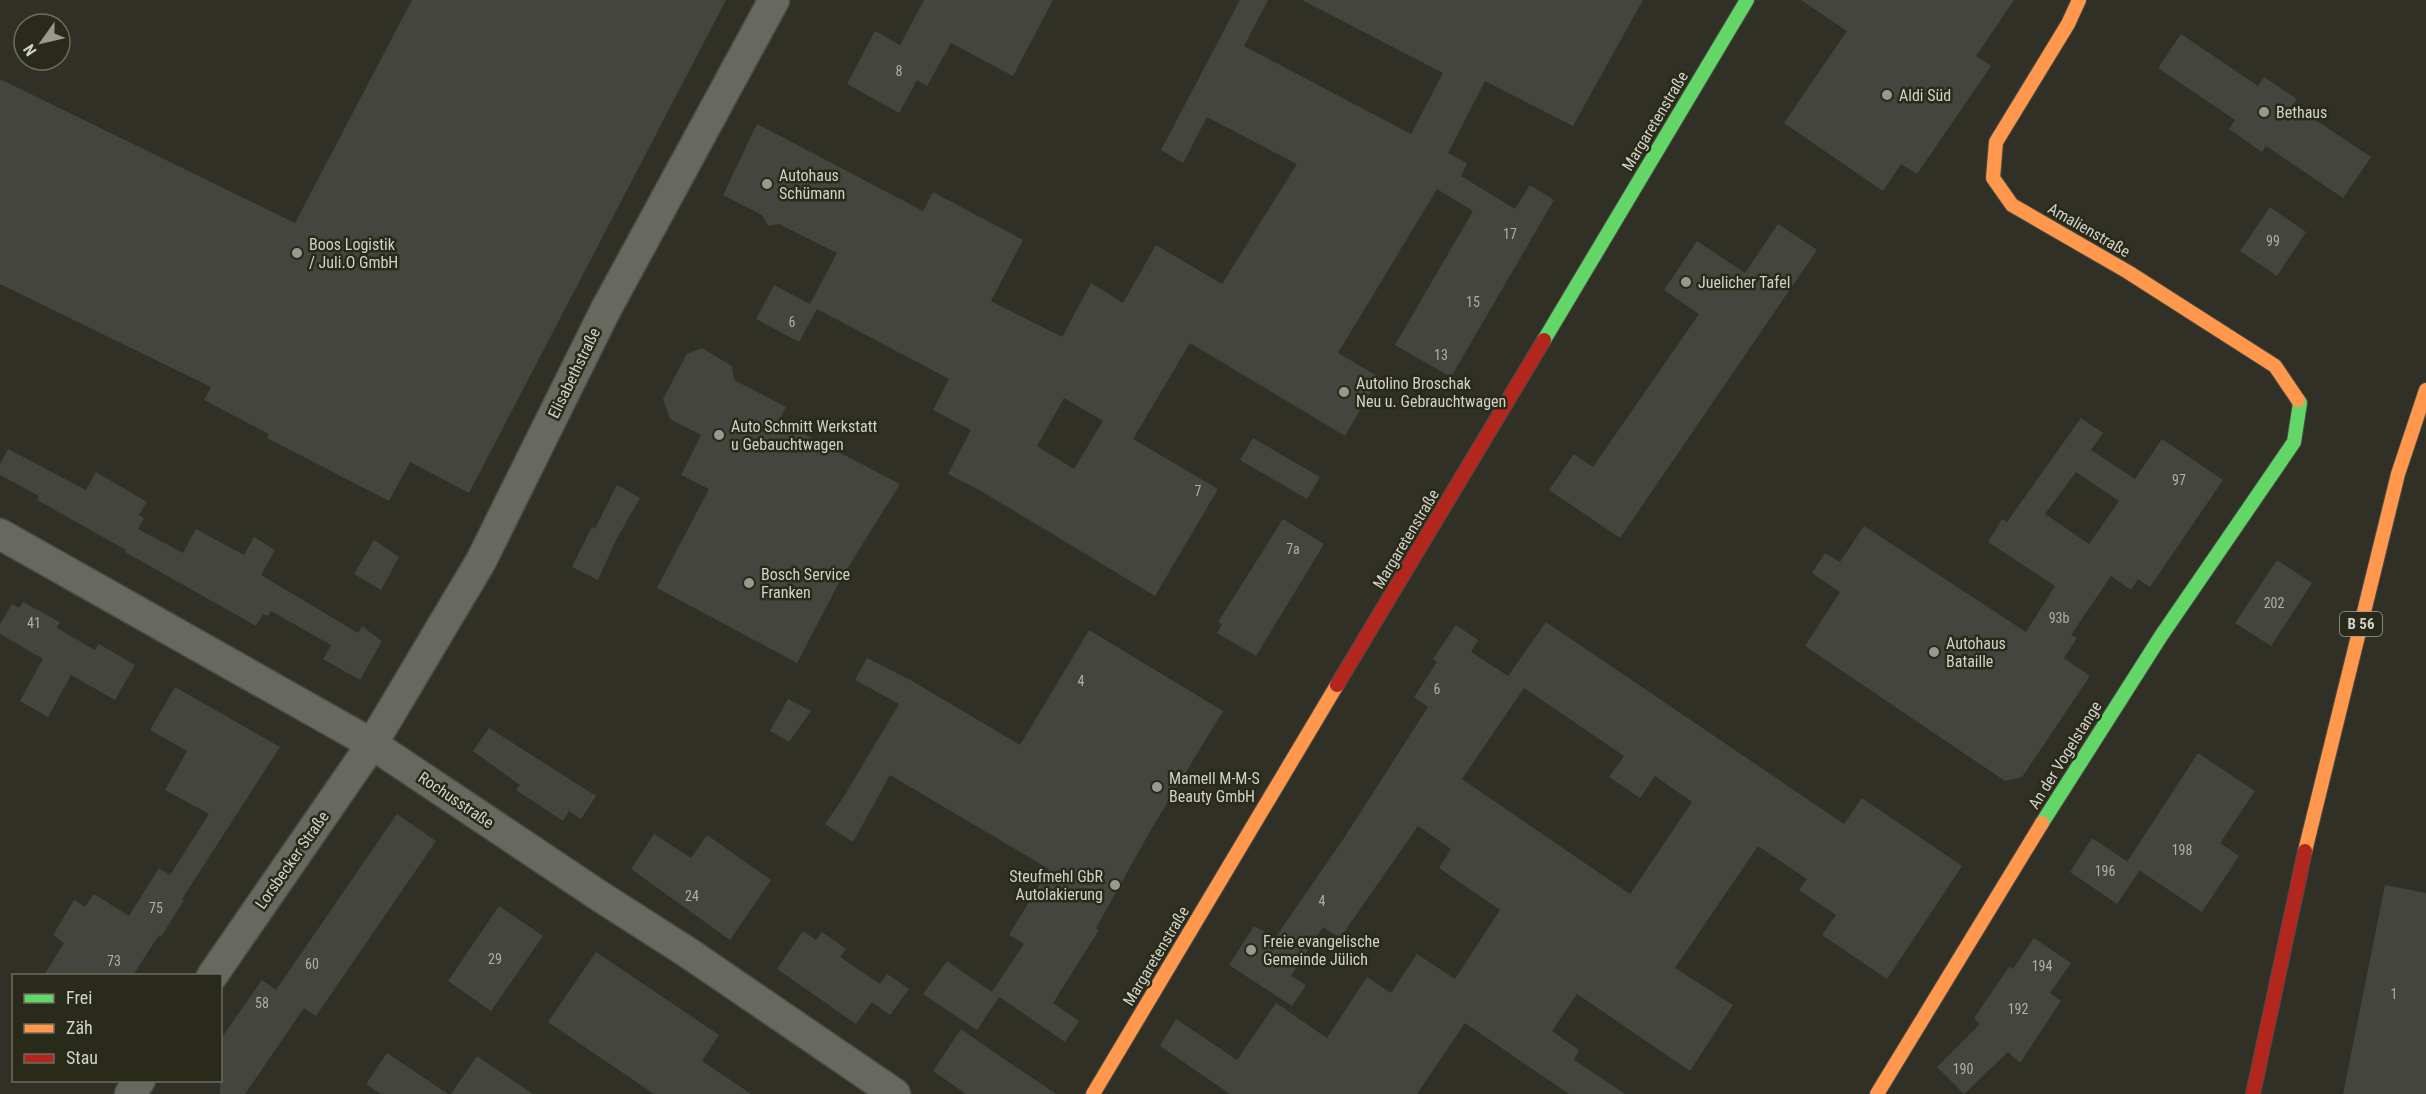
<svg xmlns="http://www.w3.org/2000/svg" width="2426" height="1094" font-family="'Roboto Condensed',sans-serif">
<rect width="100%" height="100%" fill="#303027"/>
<g fill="#44453e" fill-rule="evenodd">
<polygon points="412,0 726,0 469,493 410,462 389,501 267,438 269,434 204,400 211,387 0,284 0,79 295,223"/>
<polygon points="924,0 1053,0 1013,76 951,43 927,86 917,80 899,113 847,84 875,31 900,45"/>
<path d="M1240,0H1268L1244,46L1411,134L1443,73L1302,0H1643L1573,126L1485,81L1448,153L1467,163L1461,176L1515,209L1530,185L1554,200L1451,377L1395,345L1473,211L1437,189L1338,353L1379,377L1345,436L1190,343L1133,439L1218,489L1155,596L981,491L948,474L971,430L933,410L949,379L817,309L799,342L756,319L774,285L810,304L837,253L779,224L768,226L762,215L723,195L757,124L923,211L933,192L1023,240L991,301L1062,337L1091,283L1123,303L1156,245L1222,284L1297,164L1207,117L1183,163L1161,150ZM1064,398L1103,421L1074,469L1037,446Z"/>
<polygon points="1801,0 2014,0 1976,56 1991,66 1917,174 1901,164 1883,191 1784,123 1847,31"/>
<polygon points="2181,34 2258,86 2264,77 2297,99 2293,105 2371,157 2343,198 2266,146 2262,152 2229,129 2235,120 2158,68"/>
<polygon points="2270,207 2306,232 2277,276 2240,251"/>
<polygon points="1778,224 1817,250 1620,538 1549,490 1574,454 1593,467 1699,314 1664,290 1697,241 1745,273"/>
<polygon points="702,348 732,366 734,380 786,407 779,421 900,484 842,577 797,663 657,588 709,489 681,475 701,435 670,419 663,399 687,354"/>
<path d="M2081,418L2103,433L2091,450L2135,479L2162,439L2223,480L2150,587L2138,579L2131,590L2111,576L2071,635L2077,638L2064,658L2090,676L2022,777L2005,781L1805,646L1840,592L1812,573L1825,553L1840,562L1864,526L2026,632L2055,586L1988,542L2002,519L2007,522ZM2076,472L2119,501L2089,544L2045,514Z"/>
<polygon points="1253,438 1320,477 1307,499 1240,460"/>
<polygon points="8,449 86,490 96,472 147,502 139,515 144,518 138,529 183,553 196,529 244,555 254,537 275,550 261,575 358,633 362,626 382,641 360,680 323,659 331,645 271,611 268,616 263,614 256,626 125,552 126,550 37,500 39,496 0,475 0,464"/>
<polygon points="617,485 640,498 616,540 598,580 572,567 592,527 595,529"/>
<polygon points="1283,519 1324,544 1256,656 1217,633 1222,624 1218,622"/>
<polygon points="374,540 399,557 381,590 354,574"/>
<polygon points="2277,560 2312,583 2271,646 2235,623"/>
<polygon points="23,602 60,622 57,628 95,650 99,644 135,665 115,700 71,675 48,717 20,701 43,659 0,634 0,624 12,604 19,608"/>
<path d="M1546,622L1844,824L1862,798L1962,866L1887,979L1822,935L1836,915L1799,890L1807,879L1758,846L1675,968L1733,1005L1690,1071L1577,994L1552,1031L1579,1050L1574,1060L1625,1094H1569L1465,1023L1417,1094H1230L1160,1046L1176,1019L1237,1060L1276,1003L1327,1038L1367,977L1391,993L1417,954L1455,979L1500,910L1439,868L1451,849L1418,826L1340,938L1323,927L1291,976L1306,985L1292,1006L1229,965L1254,926L1275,938L1344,838L1428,707L1414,697L1437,662L1433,659L1456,625L1478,640L1471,652L1508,676ZM1524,688L1624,756L1609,777L1640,798L1655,776L1692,802L1630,894L1462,779Z"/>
<polygon points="1089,630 1223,711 1152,828 1096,928 1099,930 1053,1003 1079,1021 1065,1042 992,992 1024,944 1009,935 1049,869 890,775 853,842 825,824 843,798 899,704 855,680 867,658 912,681 1020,745"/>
<polygon points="175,687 280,747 182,899 184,900 161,937 159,935 133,975 44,975 64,943 53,935 74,900 85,907 94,894 129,916 159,868 170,875 209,814 165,790 187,751 150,730"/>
<polygon points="788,699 811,711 789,742 770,731"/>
<polygon points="489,728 596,796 581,819 569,811 563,821 516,790 520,785 473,751"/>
<polygon points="2198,753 2255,791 2220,843 2239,856 2202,912 2127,862"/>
<polygon points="397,814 436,841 316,1016 304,1008 245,1094 220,1094 220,1040 262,980 276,990"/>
<polygon points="654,834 691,858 707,835 771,880 730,940 631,869"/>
<polygon points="2092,838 2140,870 2117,904 2070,872"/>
<polygon points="2385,885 2426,893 2426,1094 2343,1094"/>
<polygon points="499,906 543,936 491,1011 448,981"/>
<polygon points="803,931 816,940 822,932 846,949 840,957 880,984 887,974 909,989 890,1015 872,1002 856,1024 777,969"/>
<polygon points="2034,938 2071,963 2050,993 2061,1001 2020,1063 2008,1052 1964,1094 1937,1067 1980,1024 1974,1018 2009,967 2013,969"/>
<polygon points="596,952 719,1035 702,1061 751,1094 654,1094 548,1022"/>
<polygon points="947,961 999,997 977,1030 923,994"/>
<polygon points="961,1029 1001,1057 1056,1094 966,1094 933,1071"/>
<polygon points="387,1053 448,1094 381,1094 366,1084"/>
<polygon points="477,1056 533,1094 451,1094"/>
</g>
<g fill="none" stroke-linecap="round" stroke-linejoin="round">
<g stroke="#4c4c45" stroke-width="33">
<g id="street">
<polyline points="0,534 372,744 601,897 687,952 895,1094"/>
<polyline points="212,976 372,744 481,561 605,311 774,0"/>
<polyline points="130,1094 140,1080"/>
</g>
</g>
<g stroke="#4c4c45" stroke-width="16">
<g id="fast">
<polyline points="1544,340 1747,0"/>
<polyline points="2042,823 2161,636 2294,442 2300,403 2298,400"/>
</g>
</g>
<g stroke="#4c4c45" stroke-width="16">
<g id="slow">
<polyline points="2079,0 2068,24 1996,142 1993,178 2012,205 2128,272 2275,366 2298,400"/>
<polyline points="2305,851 2398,474 2426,390"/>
<polyline points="1093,1094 1337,685"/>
<polyline points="1877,1094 2042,823"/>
</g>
</g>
<g stroke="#4c4c45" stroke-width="16">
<g id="jam">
<polyline points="1337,685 1544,340"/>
<polyline points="2253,1094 2305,851"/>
</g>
</g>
<use href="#street" stroke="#676860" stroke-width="30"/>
<use href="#fast" stroke="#63d668" stroke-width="14"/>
<use href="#slow" stroke="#ff974d" stroke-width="14"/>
<use href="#jam" stroke="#b3261e" stroke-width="14"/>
</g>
<g fill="#999990" stroke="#292a19" stroke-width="2">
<circle cx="1887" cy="95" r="6"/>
<circle cx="2264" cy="112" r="6"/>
<circle cx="767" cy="184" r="6"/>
<circle cx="297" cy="253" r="6"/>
<circle cx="1686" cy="282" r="6"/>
<circle cx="1344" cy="392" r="6"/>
<circle cx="719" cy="435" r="6"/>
<circle cx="749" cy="583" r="6"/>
<circle cx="1934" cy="652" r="6"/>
<circle cx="1157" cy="787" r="6"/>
<circle cx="1115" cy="885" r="6"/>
<circle cx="1251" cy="950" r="6"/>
</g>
<g text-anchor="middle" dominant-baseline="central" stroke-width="5" stroke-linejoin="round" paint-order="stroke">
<g font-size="14" fill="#aeafa6">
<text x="899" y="71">8</text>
<text x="1510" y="234">17</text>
<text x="2273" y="241">99</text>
<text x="1473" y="302">15</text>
<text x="792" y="322">6</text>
<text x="1441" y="355">13</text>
<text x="2179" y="480">97</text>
<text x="1198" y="491">7</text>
<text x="1293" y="549">7a</text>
<text x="2274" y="603">202</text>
<text x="2059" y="618">93b</text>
<text x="34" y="623">41</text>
<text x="1081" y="681">4</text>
<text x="1437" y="689">6</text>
<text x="2182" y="850">198</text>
<text x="2105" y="871">196</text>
<text x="692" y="896">24</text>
<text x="1322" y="901">4</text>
<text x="156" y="908">75</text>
<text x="495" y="959">29</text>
<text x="114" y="961">73</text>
<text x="312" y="964">60</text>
<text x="2042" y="966">194</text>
<text x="2394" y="994">1</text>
<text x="262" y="1003">58</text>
<text x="2018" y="1009">192</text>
<text x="1963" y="1069">190</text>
</g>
<rect fill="#292a19" stroke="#9fa094" stroke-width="1.5" x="2340" y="612" width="42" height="24" rx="4.5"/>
<g font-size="15" font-weight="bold" fill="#d1d2c8">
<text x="2361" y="624">B 56</text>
</g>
<g font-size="16" fill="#d1d2c8" stroke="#292a19" text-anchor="start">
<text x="1899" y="95">Aldi Süd</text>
<text x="2276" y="112">Bethaus</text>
<text x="779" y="175">Autohaus<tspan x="779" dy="18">Schümann</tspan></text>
<text x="309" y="244">Boos Logistik<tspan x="309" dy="18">/ Juli.O GmbH</tspan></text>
<text x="1698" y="282">Juelicher Tafel</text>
<text x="1356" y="383">Autolino Broschak<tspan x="1356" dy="18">Neu u. Gebrauchtwagen</tspan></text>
<text x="731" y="426">Auto Schmitt Werkstatt<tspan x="731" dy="18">u Gebauchtwagen</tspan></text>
<text x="761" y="574">Bosch Service<tspan x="761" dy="18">Franken</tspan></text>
<text x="1946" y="643">Autohaus<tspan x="1946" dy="18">Bataille</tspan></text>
<text x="1169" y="778">Mamell M-M-S<tspan x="1169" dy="18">Beauty GmbH</tspan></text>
<text x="1103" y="876" text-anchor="end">Steufmehl GbR<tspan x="1103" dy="18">Autolakierung</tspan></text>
<text x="1263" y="941">Freie evangelische<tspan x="1263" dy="18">Gemeinde Jülich</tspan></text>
</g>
<g font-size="16" fill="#d1d2c8" stroke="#292a19">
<text transform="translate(1655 121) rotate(-59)">Margaretenstraße</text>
<text transform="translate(2089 230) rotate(30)">Amalienstraße</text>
<text transform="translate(574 373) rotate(-64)">Elisabethstraße</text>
<text transform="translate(1406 539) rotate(-59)">Margaretenstraße</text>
<text transform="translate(2065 755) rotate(-58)">An der Vogelstange</text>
<text transform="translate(456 800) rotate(34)">Rochusstraße</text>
<text transform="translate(292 860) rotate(-55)">Lorsbecker Straße</text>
<text transform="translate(1156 956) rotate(-59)">Margaretenstraße</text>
</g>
</g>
<rect x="12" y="974" width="210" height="108" fill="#292a19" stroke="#6c6d5f" stroke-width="1.5"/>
<rect x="24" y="994" width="30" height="9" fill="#63d668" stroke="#6c6d5f" stroke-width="1.5"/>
<text x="66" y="1004" font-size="18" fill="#d1d2c8">Frei</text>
<rect x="24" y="1024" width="30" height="9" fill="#ff974d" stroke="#6c6d5f" stroke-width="1.5"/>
<text x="66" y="1034" font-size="18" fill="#d1d2c8">Zäh</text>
<rect x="24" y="1054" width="30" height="9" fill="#b3261e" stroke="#6c6d5f" stroke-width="1.5"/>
<text x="66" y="1064" font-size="18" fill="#d1d2c8">Stau</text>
<g transform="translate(42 42) rotate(236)"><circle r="28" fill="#292a19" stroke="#6c6d5f" stroke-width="1.5"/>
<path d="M0-4.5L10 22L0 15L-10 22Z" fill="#999990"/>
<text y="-9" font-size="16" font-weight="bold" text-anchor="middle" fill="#d1d2c8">N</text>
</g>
</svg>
